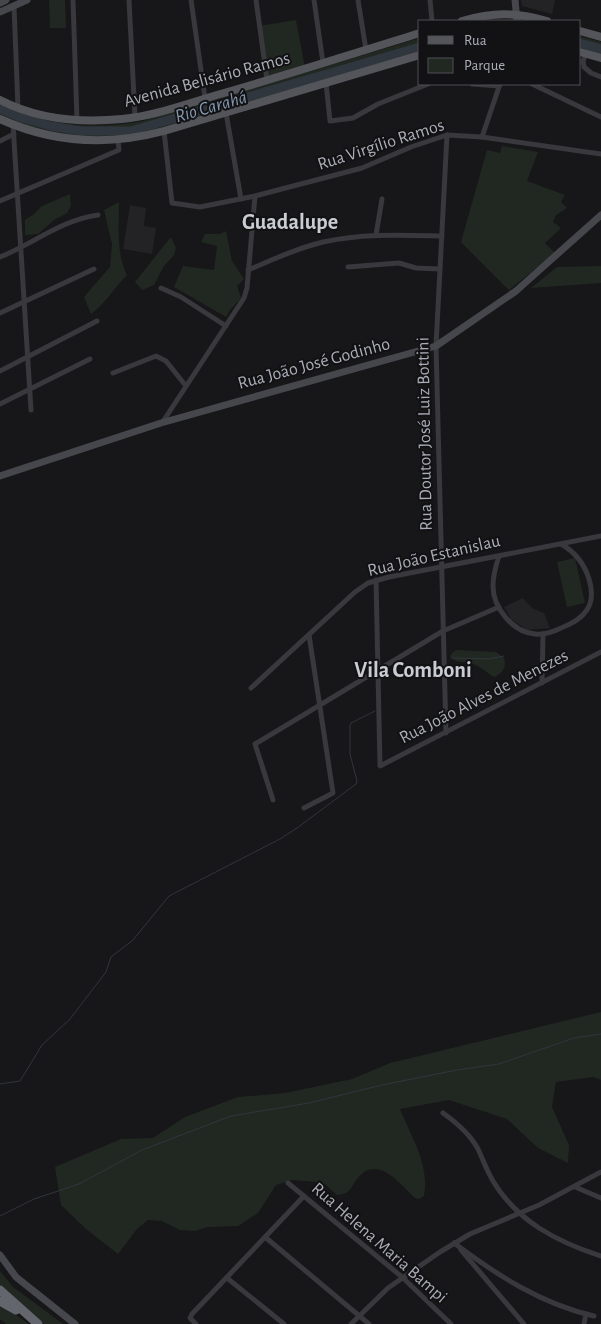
<svg xmlns="http://www.w3.org/2000/svg" width="601" height="1324" font-family="'Alegreya Sans',sans-serif">
<rect width="100%" height="100%" fill="#171618"/>
<g fill="#232225">
<polygon points="521,0 555,0 552,14 522,6"/>
<polygon points="130,205 146,208 144,226 156,228 152,254 123,249"/>
<polygon points="523,598 532,608 544,613 550,628 527,630 511,619 504,607"/>
</g>
<g fill="#212822">
<polygon points="49,0 65,0 66,28 50,28"/>
<polygon points="296,20 305,68 267,80 259,26"/>
<polygon points="580,36 601,42 601,55 580,48"/>
<path d="M420,38V53L159,130C118,138 82,140 40,130C27,127 13,120 0,116V105C45,126 95,130 143,121Z"/>
<polygon points="502,146 538,152 527,181 565,195 561,202 567,208 556,215 553,222 561,228 545,243 555,253 509,290 461,242 487,150 500,153"/>
<polygon points="70,194 71,206 67,213 54,220 38,234 25,235 25,220 34,214 42,206"/>
<path d="M119,202C119,227 116,253 127,275C114,288 106,303 91,314L84,297L110,267L112,244L104,210Z"/>
<polygon points="226,231 232,261 244,279 237,286 241,298 230,310 226,317 174,287 183,266 214,270 217,246 201,242 205,234 220,234"/>
<polygon points="171,237 176,248 174,255 164,266 154,285 142,290 135,282"/>
<polygon points="601,266 601,283 531,288 557,267"/>
<polygon points="575,558 585,603 567,607 557,562"/>
<path d="M456,650L496,652L504,658C507,667 503,673 494,677C487,673 482,667 473,664C465,661 458,664 450,657L452,653Z"/>
<path d="M601,1012V1080L593,1077L556,1082L552,1107L569,1145L568,1163L538,1148L507,1119L449,1100L400,1109C411,1136 430,1165 424,1196L419,1199L415,1198C400,1184 377,1153 357,1179C350,1188 351,1194 337,1195L326,1185L317,1182L292,1180L276,1185L258,1213L238,1226L208,1227L195,1231L180,1230L162,1221L148,1220L137,1229L118,1254L86,1229L61,1205L55,1167L121,1139L153,1138L185,1117L238,1097L285,1093L352,1079L390,1063Z"/>
<polygon points="0,1271 13,1287 63,1324 44,1324 13,1301 0,1286"/>
<polygon points="0,1304 29,1324 6,1324 0,1319"/>
</g>
<g fill="none" stroke-linecap="round" stroke-linejoin="round">
<g stroke="#30363d" stroke-width="1">
<polyline points="452,658 489,659 504,656"/>
<polyline points="0,1084 20,1081 42,1045 70,1019 106,972 111,957 133,940 169,896 280,839 297,828 356,784 357,781 350,754 350,726 351,723 375,711"/>
<polyline points="0,1216 34,1199 79,1184 142,1150 231,1116 309,1103 382,1085 457,1070 499,1064 574,1038 601,1034"/>
</g>
<g stroke="#30363d" stroke-width="9">
<polyline points="580,43 601,49"/>
<polyline points="0,109 22,118 51,126 80,131 131,131 420,47"/>
</g>
<g stroke="#38383d" stroke-width="5">
<polyline points="73,0 77,120"/>
<polyline points="129,0 135,117"/>
<polyline points="191,0 205,98"/>
<polyline points="256,0 267,80"/>
<polyline points="314,0 323,63"/>
<polyline points="358,0 366,50"/>
<polyline points="430,0 432,21"/>
<polyline points="14,6 18,108"/>
<polyline points="586,54 583,61 584,67 591,73 601,77"/>
<polyline points="326,83 330,121 353,118 378,104 428,84"/>
<polyline points="472,84 499,86"/>
<polyline points="532,84 601,117"/>
<polyline points="226,113 241,199"/>
<polyline points="13,125 31,410"/>
<polyline points="164,131 172,203 200,207 255,196 362,168 411,147 447,135 482,137 601,154"/>
<polyline points="482,137 500,84"/>
<polyline points="0,141 14,134"/>
<polyline points="0,201 119,150 118,140"/>
<polyline points="376,235 382,199"/>
<path d="M0,257C33,244 61,220 98,215"/>
<polyline points="348,267 399,263 416,268 440,269"/>
<path d="M248,270C272,260 297,248 323,242C363,233 402,235 442,236"/>
<polyline points="161,288 181,297 226,326"/>
<polyline points="0,313 94,269"/>
<polyline points="0,371 97,321"/>
<polyline points="113,373 156,356 166,361 186,386"/>
<polyline points="0,404 90,359"/>
<polyline points="162,423 244,298 247,288 255,196"/>
<path d="M499,556C496,565 493,575 493,586C493,607 512,632 535,634C544,635 553,632 561,628C585,619 597,605 589,579C584,563 575,552 561,544"/>
<polyline points="376,580 380,766 601,652"/>
<polyline points="542,683 543,634"/>
<polyline points="251,688 355,592 368,583 389,577 601,536"/>
<polyline points="446,733 436,346 447,135"/>
<polyline points="273,800 255,744 443,631 499,607"/>
<polyline points="304,808 333,793 309,635"/>
<path d="M443,1113C457,1123 470,1134 478,1149C483,1160 487,1171 493,1181C517,1221 557,1242 601,1256"/>
<polyline points="288,1183 402,1277 451,1324"/>
<polyline points="575,1187 601,1198"/>
<polyline points="265,1237 369,1324"/>
<path d="M454,1243C497,1275 541,1304 594,1316"/>
<polyline points="461,1250 524,1324"/>
<polyline points="227,1278 284,1324"/>
<polyline points="196,1324 190,1318 192,1314 304,1196"/>
<polyline points="351,1324 388,1288 440,1252 470,1234 539,1205 601,1172"/>
<polyline points="584,1324 586,1314"/>
</g>
<g stroke="#46474d" stroke-width="7">
<polyline points="515,0 517,21"/>
<polyline points="0,3 6,0"/>
<polyline points="0,12 27,0"/>
<polyline points="0,476 161,423 436,346 516,291 601,215"/>
<polyline points="0,1255 16,1277 75,1324"/>
</g>
<g stroke="#54555b" stroke-width="8">
<path d="M462,21C493,12 515,12 547,21"/>
<polyline points="580,31 601,37"/>
<polyline points="580,52 601,58"/>
<path d="M0,100C37,119 81,123 122,119C156,116 191,102 224,93C290,74 355,53 420,33"/>
<path d="M0,119C53,143 108,146 164,131L420,55"/>
</g>
<g stroke="#64666d" stroke-width="9">
<polyline points="0,1290 38,1324"/>
<polyline points="0,1301 16,1310"/>
</g>
</g>
<g text-anchor="middle" dominant-baseline="central" stroke-width="4" stroke-linejoin="round" paint-order="stroke">
<g font-size="18" fill="#aaadb7" stroke="#121113">
<text transform="translate(207 80) rotate(-15)">Avenida Belisário Ramos</text>
<text transform="translate(381 145) rotate(-18)">Rua Virgílio Ramos</text>
<text transform="translate(314 364) rotate(-15)">Rua João José Godinho</text>
<text transform="translate(425 434) rotate(-91)">Rua Doutor José Luiz Bottini</text>
<text transform="translate(434 556) rotate(-13)">Rua João Estanislau</text>
<text transform="translate(484 697) rotate(-27)">Rua João Alves de Menezes</text>
<text transform="translate(379 1243) rotate(41)">Rua Helena Maria Bampi</text>
</g>
<g font-size="19" font-style="italic" fill="#8498ae" stroke="#121113">
<text transform="translate(211 107) rotate(-16)">Rio Carahá</text>
</g>
<g font-size="22" font-weight="bold" fill="#caccd3" stroke="#121113">
<text x="290" y="222">Guadalupe</text>
<text x="413" y="670">Vila Comboni</text>
</g>
</g>
<rect x="418" y="20" width="162" height="65" fill="#121113" stroke="#4f4f55"/>
<rect x="428" y="36" width="25" height="8" fill="#54555b" stroke="#4f4f55"/>
<text x="464" y="45" font-size="15" fill="#aaadb7">Rua</text>
<rect x="428" y="58" width="25" height="15" fill="#212822" stroke="#4f4f55"/>
<text x="464" y="70" font-size="15" fill="#aaadb7">Parque</text>
</svg>
